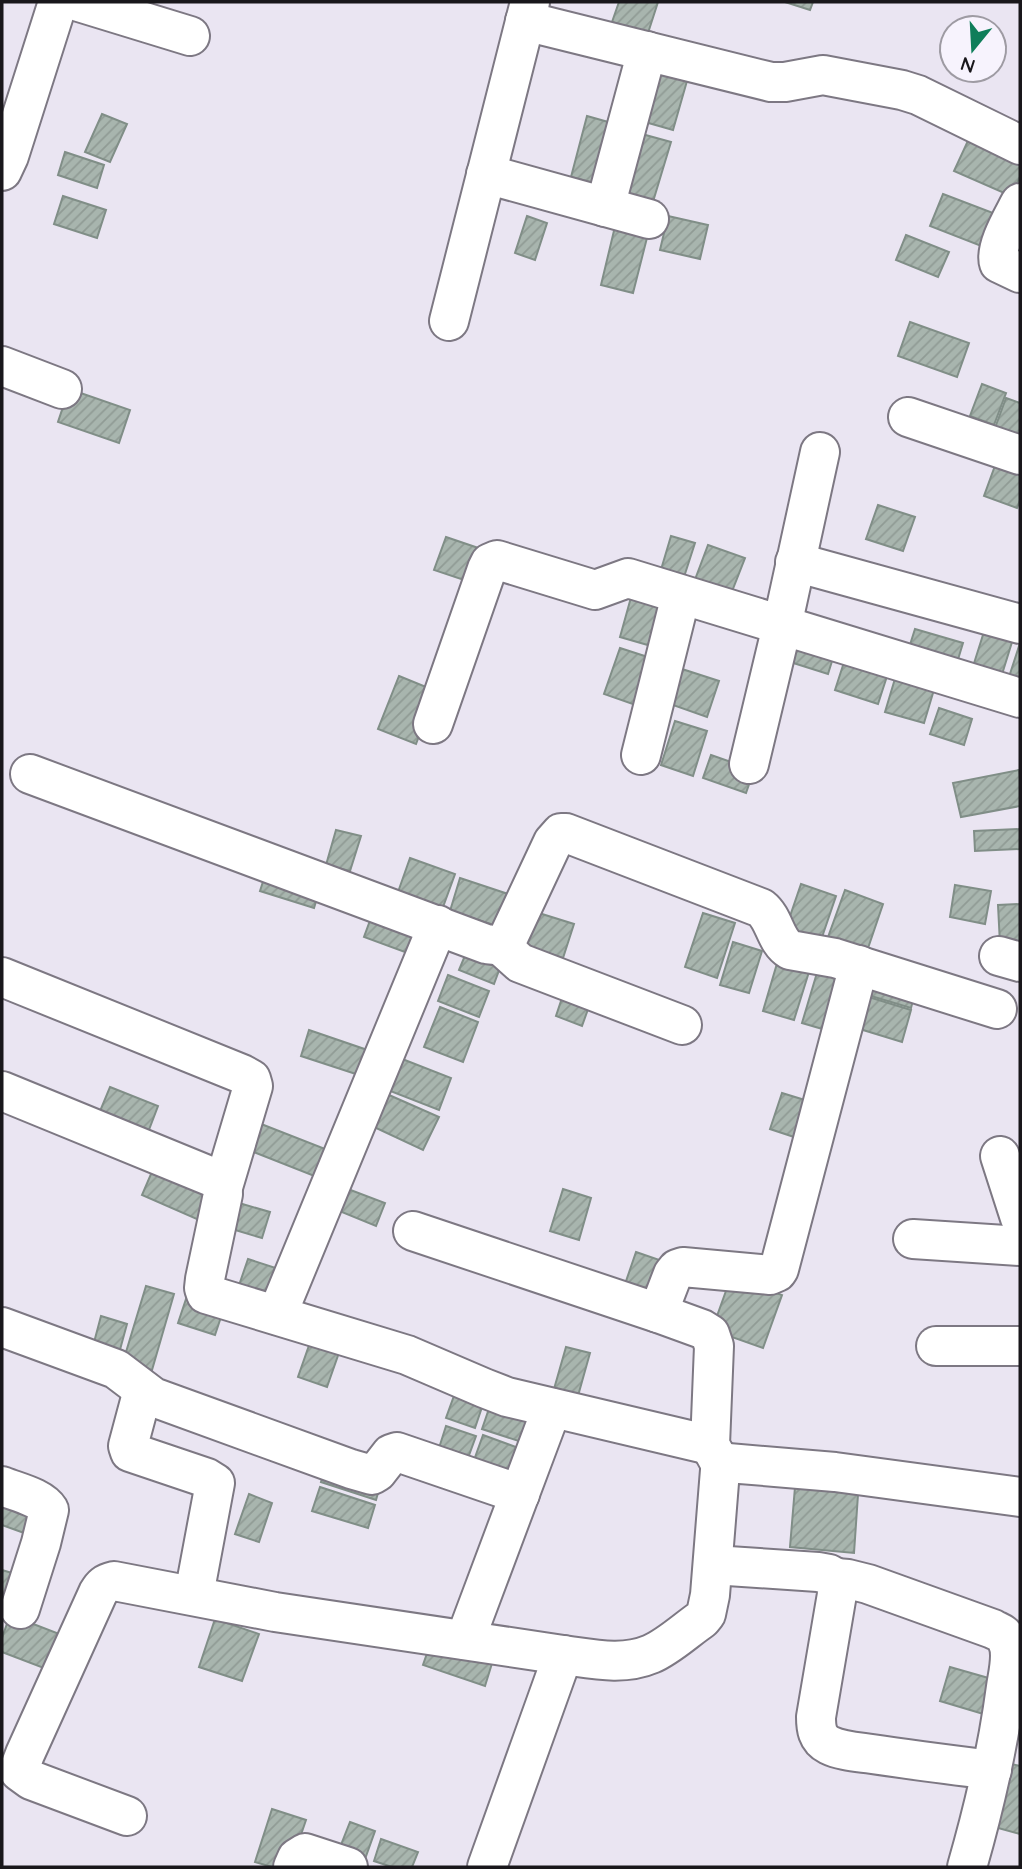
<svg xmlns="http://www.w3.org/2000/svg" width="1022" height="1869" font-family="Quicksand,sans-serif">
<defs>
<pattern id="building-hatch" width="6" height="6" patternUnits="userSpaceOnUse" patternTransform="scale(1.75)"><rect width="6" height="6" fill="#a8b5ae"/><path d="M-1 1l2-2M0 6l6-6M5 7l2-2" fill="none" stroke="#909b95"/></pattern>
</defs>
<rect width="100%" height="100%" fill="#eae5f2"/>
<g fill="url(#building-hatch)" stroke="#808e87" stroke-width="2">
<polygon points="619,2 658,2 648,33 612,22"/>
<polygon points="785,2 813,2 810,10"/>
<polygon points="653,71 687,81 673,130 638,120"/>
<polygon points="102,114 127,124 110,162 85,152"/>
<polygon points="587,116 626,127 610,187 571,177"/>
<polygon points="631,131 671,142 652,205 613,193"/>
<polygon points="972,132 1020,153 1020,177 1011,196 954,171"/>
<polygon points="65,152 104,165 97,188 58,175"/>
<polygon points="943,194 1001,216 989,249 930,226"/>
<polygon points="63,196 106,210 97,238 54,224"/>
<polygon points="618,214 651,222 633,293 601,285"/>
<polygon points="527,216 547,223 535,260 515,253"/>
<polygon points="668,216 708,225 700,259 660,250"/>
<polygon points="906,235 949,252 938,277 896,260"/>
<polygon points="910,322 969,343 957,377 898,356"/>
<polygon points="982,384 1006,393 994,425 970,416"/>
<polygon points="69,389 130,410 119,443 58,422"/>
<polygon points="1006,398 1020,403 1020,437 995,428"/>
<polygon points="1000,452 1020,459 1020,500 1017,508 984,496"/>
<polygon points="878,505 915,517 903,551 866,539"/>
<polygon points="671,536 695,543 683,580 660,573"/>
<polygon points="446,537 490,552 479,585 434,570"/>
<polygon points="708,545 745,558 729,599 693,585"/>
<polygon points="635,583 674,595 658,648 620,637"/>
<polygon points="988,619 1016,629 999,684 970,676"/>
<polygon points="915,629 963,643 956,666 908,651"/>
<polygon points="793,632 837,645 828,674 784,660"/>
<polygon points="1020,643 1020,687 1007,683"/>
<polygon points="620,648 663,662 647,709 604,694"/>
<polygon points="847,653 890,667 878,704 835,690"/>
<polygon points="682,669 719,681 707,717 670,704"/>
<polygon points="897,672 936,683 924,723 885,712"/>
<polygon points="399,676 436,691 416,744 378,729"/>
<polygon points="939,708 972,719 964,745 930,734"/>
<polygon points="675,721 707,731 693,776 661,765"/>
<polygon points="711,755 754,770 746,793 703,778"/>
<polygon points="1019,770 1020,778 1020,806 961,817 953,783"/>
<polygon points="1020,829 1020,849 975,851 974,831"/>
<polygon points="336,830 361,836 350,871 326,865"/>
<polygon points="410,858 455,874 443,907 398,892"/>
<polygon points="268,866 322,882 314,908 260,891"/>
<polygon points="460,878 520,898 510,930 450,911"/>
<polygon points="801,884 836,896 820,943 785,931"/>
<polygon points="955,885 991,891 985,924 950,917"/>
<polygon points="845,890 883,904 866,954 827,940"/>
<polygon points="1020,904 1020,944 1000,944 998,905"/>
<polygon points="375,907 424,924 413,955 364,937"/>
<polygon points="526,909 574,924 563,958 515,942"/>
<polygon points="703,913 735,923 717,978 685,967"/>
<polygon points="471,941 505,954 494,984 459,970"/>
<polygon points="733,942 762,951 749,993 720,985"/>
<polygon points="781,950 813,959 794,1020 763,1011"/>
<polygon points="822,956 856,966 836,1033 802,1023"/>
<polygon points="868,970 917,985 911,1008 861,993"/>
<polygon points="448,975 489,991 479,1017 438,1001"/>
<polygon points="565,989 592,998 582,1026 556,1016"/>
<polygon points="859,994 911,1010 902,1042 850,1026"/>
<polygon points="440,1007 478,1022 463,1062 424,1047"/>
<polygon points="309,1030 379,1054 371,1079 301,1056"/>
<polygon points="392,1055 451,1078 439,1110 380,1087"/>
<polygon points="110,1087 158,1106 147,1135 98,1116"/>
<polygon points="782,1093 821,1105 809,1142 770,1129"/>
<polygon points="389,1095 439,1117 423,1150 374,1127"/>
<polygon points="256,1122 338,1154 327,1181 246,1149"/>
<polygon points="157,1160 214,1185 199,1220 142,1195"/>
<polygon points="340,1186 385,1203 376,1226 332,1208"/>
<polygon points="563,1189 591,1198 579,1240 550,1231"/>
<polygon points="239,1203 270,1212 262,1238 232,1229"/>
<polygon points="636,1252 674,1265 660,1303 623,1290"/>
<polygon points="248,1259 291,1273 280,1308 236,1294"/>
<polygon points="731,1277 782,1295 763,1348 712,1330"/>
<polygon points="146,1286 174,1294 152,1370 123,1362"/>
<polygon points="189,1290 226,1302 215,1335 178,1323"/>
<polygon points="101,1316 127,1324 118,1357 92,1350"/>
<polygon points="313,1334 342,1344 327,1387 298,1377"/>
<polygon points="566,1347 590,1353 576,1403 552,1396"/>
<polygon points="459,1382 487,1392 475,1428 446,1418"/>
<polygon points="494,1394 546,1411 534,1446 482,1429"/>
<polygon points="446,1426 476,1436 468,1458 439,1448"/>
<polygon points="483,1435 532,1453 521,1483 472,1466"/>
<polygon points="327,1462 382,1479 376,1500 321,1482"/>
<polygon points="796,1475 859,1480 854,1553 790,1547"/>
<polygon points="320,1487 375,1505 368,1528 312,1511"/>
<polygon points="2,1490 46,1506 35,1537 2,1525"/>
<polygon points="249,1494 272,1503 259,1542 235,1534"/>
<polygon points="2,1570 25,1577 15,1606 2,1602"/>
<polygon points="10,1615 62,1635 49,1670 2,1652 2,1638"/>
<polygon points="215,1619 259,1634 242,1681 199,1667"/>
<polygon points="433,1636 494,1657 485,1686 423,1665"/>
<polygon points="950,1667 999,1681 990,1716 940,1701"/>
<polygon points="1007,1763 1020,1766 1020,1834 991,1826"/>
<polygon points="272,1809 306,1820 290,1867 272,1867 255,1862"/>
<polygon points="350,1822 375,1831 365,1859 339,1850"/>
<polygon points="381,1839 418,1852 412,1867 392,1867 374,1861"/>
</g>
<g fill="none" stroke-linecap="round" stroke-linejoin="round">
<g stroke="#7d7883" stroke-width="42">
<g id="street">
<polyline points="79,2 190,36"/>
<polyline points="525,21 771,82 785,82 823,75 902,90 918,95 1020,145"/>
<polyline points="2,171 9,156 58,2"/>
<polyline points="486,174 649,219"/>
<path d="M1020,203C1013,217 994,248 999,263L1020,273"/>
<polyline points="605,207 647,51"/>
<polyline points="449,321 530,2"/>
<polyline points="2,366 62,389"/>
<polyline points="908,417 1020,455"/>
<polyline points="795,562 1020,624"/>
<polyline points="433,724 487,569 490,563 497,560 595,590 628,578 1020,698"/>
<polyline points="641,755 681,595"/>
<polyline points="749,764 782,626 820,452"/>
<path d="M30,774L486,944C494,945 501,947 507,940L553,842L561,833H566L761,908C775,919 775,941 790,950L835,958L997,1009"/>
<polyline points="500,945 520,963 682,1025"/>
<polyline points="999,956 1020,962"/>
<polyline points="2,977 242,1074 251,1079 253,1086 223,1187"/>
<path d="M2,1091L212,1177C220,1182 223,1185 223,1194L205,1279L204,1288L206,1294L407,1355L484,1388L507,1397L710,1445"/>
<polyline points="1000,1156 1020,1218"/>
<polyline points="413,1231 658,1313 702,1329 710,1334 714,1346 710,1445 721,1465"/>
<polyline points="913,1239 1020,1246"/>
<polyline points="658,1313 673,1274 677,1269 683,1267 770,1275 777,1272 779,1269 859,965"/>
<polyline points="277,1315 438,925"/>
<polyline points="2,1327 116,1369 153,1397 351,1469 372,1475 377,1472 391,1454 397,1452 520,1494"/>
<polyline points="936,1346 1020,1346"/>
<polyline points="143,1390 128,1446 130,1452 207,1478 215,1483 194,1595"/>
<path d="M2,1486C16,1492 41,1497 49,1510L41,1543L20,1609"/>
<path d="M713,1565L818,1572L829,1574L836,1578L837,1594L816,1717C816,1728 817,1739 829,1745C841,1751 858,1752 872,1754C912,1760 952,1765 992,1770"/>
<path d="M836,1578L848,1579L868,1584L993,1629C998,1632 1004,1633 1006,1639C1014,1652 1008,1673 1006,1687C998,1748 984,1808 967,1867"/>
<polyline points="465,1640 552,1408"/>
<path d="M127,1816L31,1780L20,1772V1767L25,1754L98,1593C102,1586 105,1583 114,1581L275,1612L563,1655C593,1659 623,1666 651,1654C668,1647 686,1630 702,1619L706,1614L710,1595L720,1470L724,1464L728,1463L835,1472L1020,1497"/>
<polyline points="293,1867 297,1858 305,1853 348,1867"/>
<polyline points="487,1867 563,1655"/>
</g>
</g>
<use href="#street" stroke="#fff" stroke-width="38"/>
</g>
<rect width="1022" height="1869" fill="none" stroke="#19171b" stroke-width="7"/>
<g transform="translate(973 49) rotate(198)"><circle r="33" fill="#f7f3fd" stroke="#9e9ba3" stroke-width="2"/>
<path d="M0-5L12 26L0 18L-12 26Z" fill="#0f7e5a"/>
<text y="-10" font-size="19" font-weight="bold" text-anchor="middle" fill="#19171b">N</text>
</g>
</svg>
